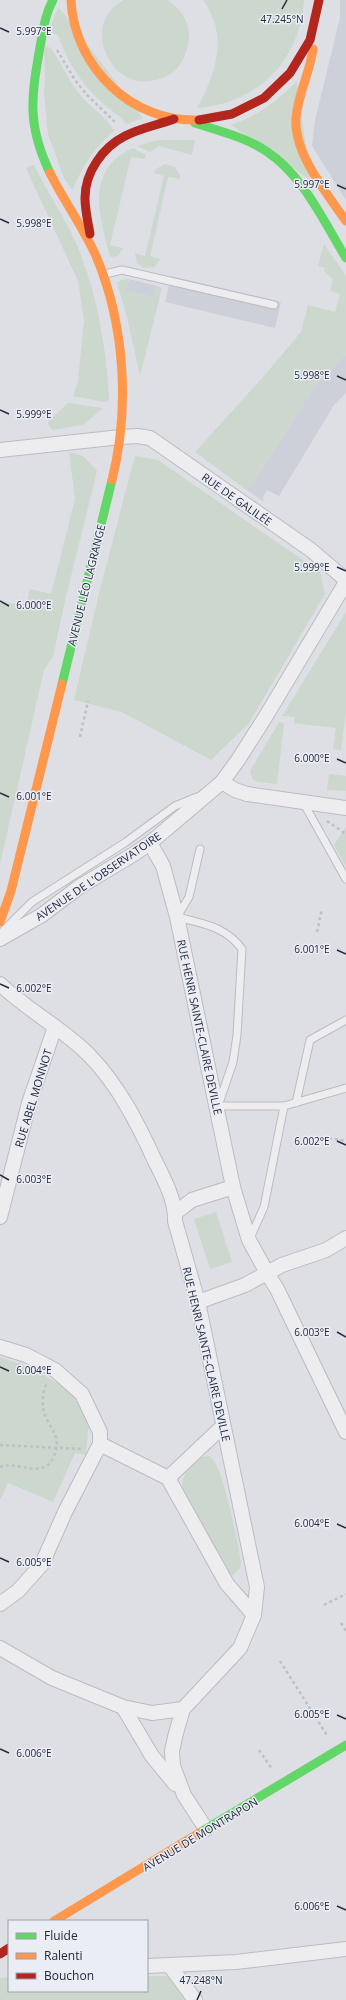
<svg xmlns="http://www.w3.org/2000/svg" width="346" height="2000" font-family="'Open Sans',sans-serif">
<rect width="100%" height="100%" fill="#dddfe4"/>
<g fill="#cdd0d9">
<polygon points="340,0 346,0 346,200 312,146 315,120 340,18"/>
<polygon points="171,276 281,302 275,328 165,302"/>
<polygon points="129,279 157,286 154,297 126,291"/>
<polygon points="346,354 346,393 334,405 279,496 267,490 263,497 264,502 244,488 252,485 315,386"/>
</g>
<g fill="#ccd7cd">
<path d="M124,0C137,0 154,0 167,0C170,1 174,5 176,7C194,23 192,51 177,68C170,76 161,79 150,81C106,87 82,20 124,0Z"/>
<path d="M203,0H304C300,60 258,104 197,108C216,73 229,36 203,0Z"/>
<path d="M58,8L60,9L143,118L126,124C121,115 108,109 100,101C81,83 67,61 58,35L48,32Z"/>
<path d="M44,46L51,48C61,63 68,80 80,95C91,108 106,116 114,131C92,150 84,165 72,190L64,178L48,134L44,93L45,77Z"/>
<path d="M297,81L310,180L231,125C258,116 277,101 297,81Z"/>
<polygon points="158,140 195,140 192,155 159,146 150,152 137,146"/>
<path d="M133,148L146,155L144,159L131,157L110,245L123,248L118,256L110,257C100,218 84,170 133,148Z"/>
<polygon points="165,164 175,167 180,175 180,179 168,177 150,256 161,259 154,267 144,268 137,263 135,253 145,256 164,176 154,173 156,169"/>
<path d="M34,165C47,192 64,216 76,243C96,289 107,349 109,400L104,402L73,396L78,382L84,320L78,281L26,168Z"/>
<polygon points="324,244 346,276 346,354 315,386 252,485 244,488 195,452 263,377 301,332 308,305 335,312 340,294 330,291 333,279 324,271 325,268 318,266"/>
<polygon points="129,279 126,291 154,297 157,286 162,288 140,376 127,317 117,283 121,280"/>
<polygon points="68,403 103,408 83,425 53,430 49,427 48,422"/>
<polygon points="69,452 83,456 97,471 64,605 53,657 44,670 0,864 0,603 26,604 30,589 51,594 75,499"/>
<polygon points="135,456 158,460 320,572 325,594 249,723 211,760 122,712 74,700 100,589"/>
<polygon points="346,612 346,712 341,750 333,749 336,728 294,723 295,717 282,716"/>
<polygon points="279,722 284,723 277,784 259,782 253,780 250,771"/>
<polygon points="329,774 346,776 346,791 327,790"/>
<polygon points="346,827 346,867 334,845"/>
<polygon points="216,1212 232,1262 210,1269 194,1219"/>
<polygon points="0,1357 32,1368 69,1390 84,1411 89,1423 86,1455 75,1453 53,1502 8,1483 0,1500"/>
<path d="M209,1456C224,1465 237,1542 241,1562L240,1568L233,1575H229L182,1491C181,1475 192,1457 209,1456Z"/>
<polygon points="147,1976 167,1976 185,2000 0,2000 0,1978 9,1977 9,1991 147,1991"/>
</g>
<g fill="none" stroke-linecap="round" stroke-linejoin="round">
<g stroke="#babcc1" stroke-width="9">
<g id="lane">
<polyline points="105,274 122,270 274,305"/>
<polyline points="303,802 346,879"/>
<path d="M200,849L189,897L177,917C203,924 225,926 242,949L237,1035L233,1062L218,1106H284L346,1088"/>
<polyline points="3,931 32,902 126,842 175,806 197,797"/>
<polyline points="296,1103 310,1040 346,1020"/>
<polyline points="250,1238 264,1207 284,1106"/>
</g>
</g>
<g stroke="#babcc1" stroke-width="16">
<g id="street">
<polyline points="0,450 121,437 138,436 150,438 311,550 346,580"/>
<polyline points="222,782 235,790 247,794 346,808"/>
<polyline points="150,843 163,866 177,917 233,1187 249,1240 267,1273 245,1285 198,1302"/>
<polyline points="0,939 42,915 79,887 134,854 150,843 222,782 238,760 266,716 346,582"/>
<path d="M0,984C28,1011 64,1029 90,1056C119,1086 138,1124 155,1161C164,1179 176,1201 175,1221L198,1302L257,1587L254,1615L240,1648L183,1709L176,1733L172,1751L173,1766L184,1795L206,1829"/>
<polyline points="175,1213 192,1200 233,1187"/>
<polyline points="0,1217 29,1103 55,1027"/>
<polyline points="346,1238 326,1250 282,1265 267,1273 277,1289 346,1432"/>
<polyline points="0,1347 26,1355 55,1370 82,1394 100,1432 100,1444 65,1512 42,1564 18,1591 0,1604"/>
<polyline points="100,1444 168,1478 227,1584 254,1615"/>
<polyline points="168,1478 223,1426"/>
<polyline points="0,1648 52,1678 123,1707 152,1713 183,1709"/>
<polyline points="123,1707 152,1756 175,1784"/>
<polyline points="147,1966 236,1962 346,1949"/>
<polyline points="170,1966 195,2000"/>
</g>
</g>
<g stroke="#bfc0c7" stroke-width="2.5" stroke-dasharray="3 3" stroke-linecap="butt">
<polyline points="16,34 25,35"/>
<polyline points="57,50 75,80 87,95 115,122"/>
<polyline points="80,737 88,701"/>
<polyline points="327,821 346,834"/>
<polyline points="317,932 322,909"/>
<polyline points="323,1137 346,1141"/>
<polyline points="0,1445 82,1449"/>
<path d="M0,1467C16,1460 43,1480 53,1458C65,1433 44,1426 43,1406C42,1398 44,1389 47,1382"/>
<polyline points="324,1605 346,1594"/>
<polyline points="341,1623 346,1631"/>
<polyline points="280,1661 328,1737"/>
<polyline points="259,1750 272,1769"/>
</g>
<use href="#lane" stroke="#ededf0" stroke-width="7"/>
<use href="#street" stroke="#ededf0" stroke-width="14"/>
<g stroke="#63d668" stroke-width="9">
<path d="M195,123C219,131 245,137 266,151C303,175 324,222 346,258"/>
<path d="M50,173C27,125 31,98 40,47C43,31 45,14 53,0"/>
<polyline points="62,684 112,480"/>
<polyline points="199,1833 346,1745"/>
</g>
<g stroke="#ff974d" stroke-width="9">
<path d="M71,0C74,66 131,123 199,120"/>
<path d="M313,49C310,72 298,94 296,118C293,152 327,194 346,221"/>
<path d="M50,173C64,201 83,227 96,256C125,325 130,408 112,480"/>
<polyline points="0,922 11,891 62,684"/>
<polyline points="54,1921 199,1833"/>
</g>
<g stroke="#b3261e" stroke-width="9">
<polyline points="199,120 232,114 264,98 290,73 310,40 319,0"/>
<path d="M90,234C88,222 85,210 85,198C85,172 103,147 125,136C140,128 158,125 174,119"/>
<polyline points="0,1954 9,1948"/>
</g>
</g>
<path fill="none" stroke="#242a3d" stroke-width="1.5" d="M282,9L287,0M0,28L9,32M337,185L346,189M0,219L9,223M337,376L346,380M0,410L9,414M337,567L346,571M0,601L9,606M337,759L346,763M0,793L9,797M337,950L346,954M0,984L9,988M337,1141L346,1145M0,1175L9,1180M337,1332L346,1337M0,1367L9,1371M337,1524L346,1528M0,1558L9,1562M337,1715L346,1719M0,1749L9,1753M337,1906L346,1910M197,2000L201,1991"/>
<g text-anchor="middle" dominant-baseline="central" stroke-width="3" stroke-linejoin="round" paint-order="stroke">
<g font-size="11" fill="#242a3d" stroke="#eaedf4">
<text transform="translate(237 499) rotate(35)">RUE DE GALILÉE</text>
<text transform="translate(86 585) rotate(-76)">AVENUE LÉO LAGRANGE</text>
<text transform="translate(98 876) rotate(-34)">AVENUE DE L'OBSERVATOIRE</text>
<text transform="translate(200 1027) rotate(78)">RUE HENRI SAINTE-CLAIRE DEVILLE</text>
<text transform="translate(33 1098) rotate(-73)">RUE ABEL MONNOT</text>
<text transform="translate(207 1354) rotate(77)">RUE HENRI SAINTE-CLAIRE DEVILLE</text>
<text transform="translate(200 1834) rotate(-31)">AVENUE DE MONTRAPON</text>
</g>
</g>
<g font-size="10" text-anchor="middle" fill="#242a3d" stroke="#eaedf4" stroke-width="3" stroke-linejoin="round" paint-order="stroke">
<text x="282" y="23">47.245°N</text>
<text x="34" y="35">5.997°E</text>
<text x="312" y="188">5.997°E</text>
<text x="34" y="227">5.998°E</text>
<text x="312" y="379">5.998°E</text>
<text x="34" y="418">5.999°E</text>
<text x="312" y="571">5.999°E</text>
<text x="34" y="609">6.000°E</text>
<text x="312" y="762">6.000°E</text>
<text x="34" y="800">6.001°E</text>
<text x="312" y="953">6.001°E</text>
<text x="34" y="992">6.002°E</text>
<text x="312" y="1145">6.002°E</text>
<text x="34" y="1183">6.003°E</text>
<text x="312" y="1336">6.003°E</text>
<text x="34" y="1374">6.004°E</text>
<text x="312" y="1527">6.004°E</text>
<text x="34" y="1566">6.005°E</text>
<text x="312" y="1718">6.005°E</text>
<text x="34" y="1757">6.006°E</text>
<text x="312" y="1910">6.006°E</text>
<text x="201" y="1984">47.248°N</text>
</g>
<rect x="8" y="1920" width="140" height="72" fill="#eaedf4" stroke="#9b9fab"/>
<rect x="16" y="1933" width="20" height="6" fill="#63d668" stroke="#9b9fab"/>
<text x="44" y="1940" font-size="12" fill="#242a3d">Fluide</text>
<rect x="16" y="1953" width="20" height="6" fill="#ff974d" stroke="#9b9fab"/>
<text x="44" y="1960" font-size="12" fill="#242a3d">Ralenti</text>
<rect x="16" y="1973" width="20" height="6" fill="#b3261e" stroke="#9b9fab"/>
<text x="44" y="1980" font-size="12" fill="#242a3d">Bouchon</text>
</svg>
